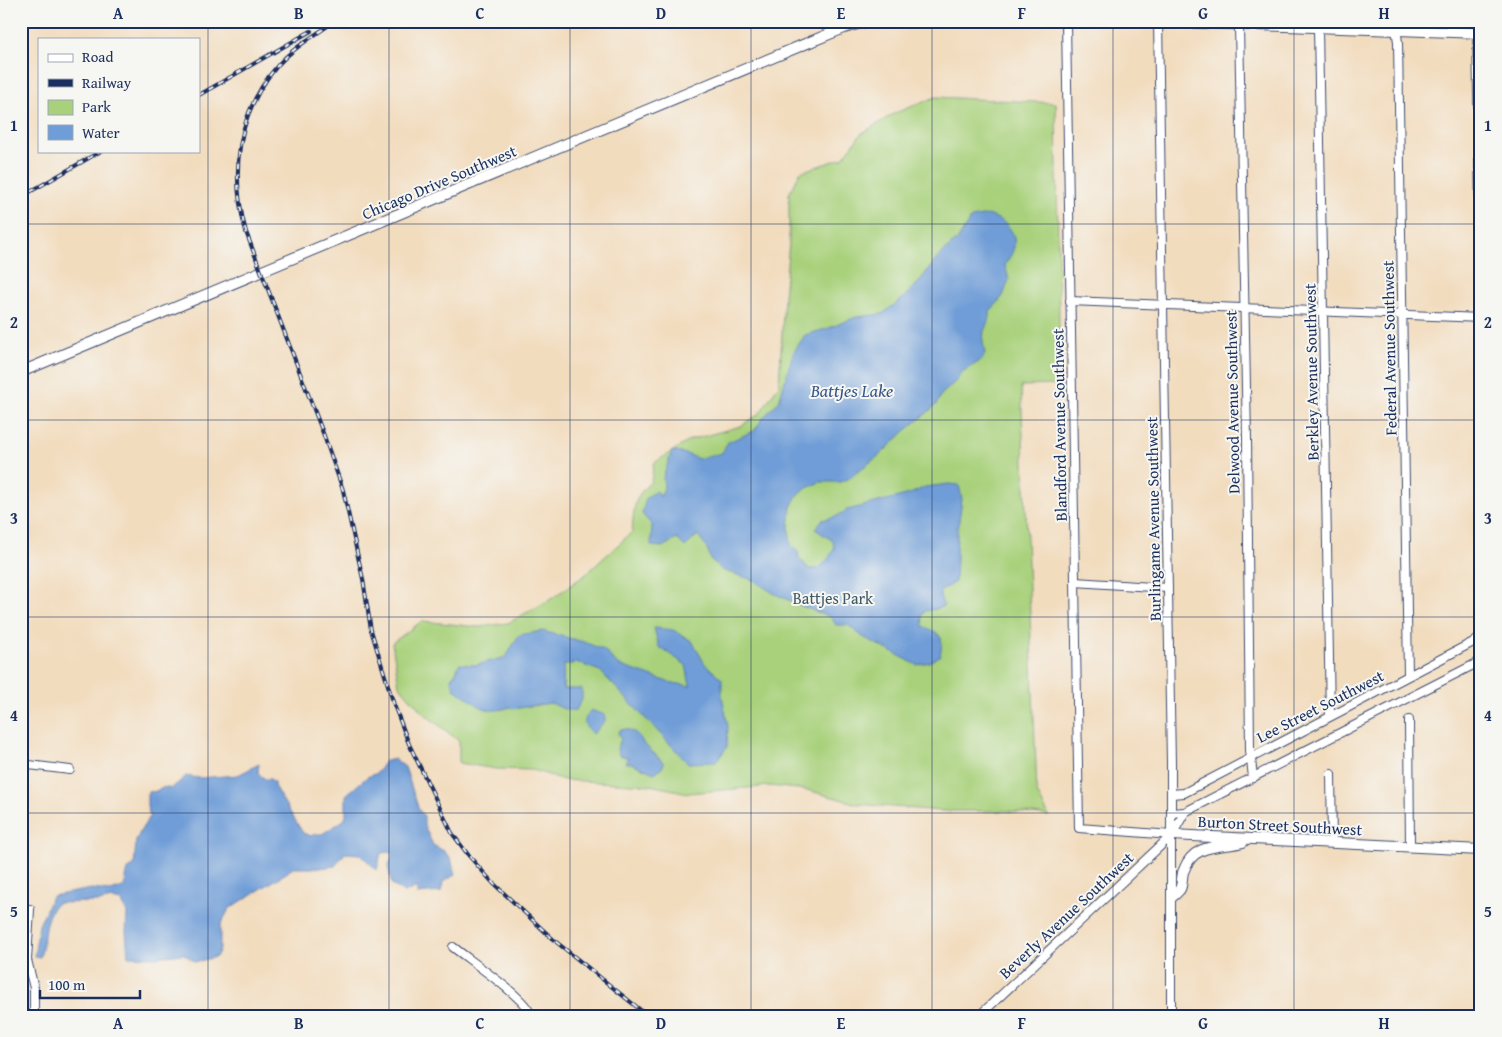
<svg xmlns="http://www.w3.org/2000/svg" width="1502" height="1037" font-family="'Gentium Book Plus',serif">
<rect width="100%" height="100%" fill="#f6f6f2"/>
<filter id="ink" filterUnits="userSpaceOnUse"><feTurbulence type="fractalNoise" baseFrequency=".02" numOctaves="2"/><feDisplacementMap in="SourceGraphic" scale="10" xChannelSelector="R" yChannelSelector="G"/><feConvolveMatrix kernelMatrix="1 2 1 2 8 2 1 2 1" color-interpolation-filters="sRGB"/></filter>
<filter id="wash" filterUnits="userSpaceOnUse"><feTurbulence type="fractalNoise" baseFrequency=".0096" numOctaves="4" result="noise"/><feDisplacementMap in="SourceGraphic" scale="20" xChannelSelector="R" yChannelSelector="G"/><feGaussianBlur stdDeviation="1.12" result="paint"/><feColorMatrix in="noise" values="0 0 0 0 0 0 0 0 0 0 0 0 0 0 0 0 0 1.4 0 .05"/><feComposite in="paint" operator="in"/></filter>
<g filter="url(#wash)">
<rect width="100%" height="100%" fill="#f2dcbe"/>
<path fill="#a9d17c" stroke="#62806d" d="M936,97L1056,103L1060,385L1021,386L1037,793L1049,816L1007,811H941L858,804L807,790L770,786L688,793L650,785L564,780L533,770L496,769L459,763V741L422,712L399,685L392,643L422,621L479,627L508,623L551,599L585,575L632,532C634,510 633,496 651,482L654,463L690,440L741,426L759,414L779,385L784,297L789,243V194L800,172L843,158L861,134L895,113Z"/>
<g fill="#6f9dd7" stroke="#45669a">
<path d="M988,215C1002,219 1017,229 1014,247C1013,253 1008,260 1005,265L1009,280L1003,296L990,312V317L984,331L983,342L985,354L982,360L962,372L957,380L941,395L936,405L927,413L905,431L881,454L848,479L840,482H820L803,490L795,499L791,507L789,529L791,545L798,552L799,558L809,569C822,570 828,560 834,549L833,541L815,529L822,520L835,517L847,510L910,494L925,487L948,484L959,485L962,499L957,535L955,582L940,591V597L944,606L936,609L925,611L922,615L923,626C942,635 944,635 940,656L929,662L917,665L863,637L848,625H836L831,617L806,608L773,593L753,580L722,570L711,560L706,547L698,535L685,547L677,539L662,547L651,546L652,525L642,514L646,498L656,491L660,497L664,488L663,477L672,451C680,453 691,454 698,459L722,453L728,442L754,431L763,418L779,401L793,353L805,335L829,328L856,317L882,314L901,300L918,283L939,256L959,238L971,218Z"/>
<path d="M654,628L673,630L692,641L705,664L722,679V696L728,726L727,747L716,762L688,763L600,671L578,663L564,665L563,689H582V700L576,710H566L551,703L513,709L510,707C482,717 477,701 455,690L451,678L455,674L459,664L476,665L506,657L519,635L542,631L584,642L604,650L618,665L668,682L690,686L686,665L659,647Z"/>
<path d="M591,710L605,715V721L593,734C583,726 582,720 591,710Z"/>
<polygon points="626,729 634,732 640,737 643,743 664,763 662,768 654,773 631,763 625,763 629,758 619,755 617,749 621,739 618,733 620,730"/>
<path d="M395,759L405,767L419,810L424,816V825L433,845L444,851L451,858L455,875L443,882L441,892L417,894V887L404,893L392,885L388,867L392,857L391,852L381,853L377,870L360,854L345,853L335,866L319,868H292L288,872L229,909L220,926V949L216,957L195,962L184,954L154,957L128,956L126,932L127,913L121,901L112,899L99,902L57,903C42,918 46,938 40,957L34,956L39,925L52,896L91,889L110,891L124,887L128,869L134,866L136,841L141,830L150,816L147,807V793L150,791L153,792L165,787L171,789L186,776L199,778L238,775L259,764L258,773L265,779H270L274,782V786L303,833L311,836L315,834H322L344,820L346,816V795L367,777L377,773L385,761Z"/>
</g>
</g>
<g filter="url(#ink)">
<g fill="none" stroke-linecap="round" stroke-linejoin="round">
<g stroke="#3b496c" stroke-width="10">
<g id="minor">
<polyline points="1066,21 1079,828 1172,835"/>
<polyline points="1158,21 1171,762 1171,1016"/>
<polyline points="1395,21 1398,42 1408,675"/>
<polyline points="1239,25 1247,439 1250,750 1253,778"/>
<polyline points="1318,27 1330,716"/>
<polyline points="1477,33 1481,270"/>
<polyline points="1070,301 1481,318"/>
<polyline points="1075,582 1168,588"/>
<polyline points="1409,720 1410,846"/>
<polyline points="21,764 70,770"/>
<polyline points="1331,774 1332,843"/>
<polyline points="1171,794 1184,793 1481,638"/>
<polyline points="1172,813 1185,812 1481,661"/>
<polyline points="30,909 27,960 34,988 34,1016"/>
<path d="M453,947C469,960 528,999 531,1016"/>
<polyline points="21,1016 24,1016"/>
<polyline points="979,1016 1172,835 1185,812"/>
</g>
</g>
<g stroke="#3b496c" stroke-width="12">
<g id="major">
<polyline points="1150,21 1481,33"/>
<polyline points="21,372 805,44 844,28 868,21"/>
<polyline points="1172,835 1481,850"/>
<path d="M1172,897C1174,895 1179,891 1180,889C1183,883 1181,875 1184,870C1194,842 1221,848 1243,842"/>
</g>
</g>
<use href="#minor" stroke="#fff" stroke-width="8"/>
<use href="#major" stroke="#fff" stroke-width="10"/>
<g stroke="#1b2f5e" stroke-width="4">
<g id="rail">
<path d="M332,23C314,36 293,48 278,65C236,113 230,174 246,232L323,433L343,490L363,579L371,630L394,705L409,744L452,833L469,856L493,883L555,941L648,1016"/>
<polyline points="199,95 311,31"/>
<polyline points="21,197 101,151"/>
</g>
</g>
<use href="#rail" stroke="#f6f6f2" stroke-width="2" stroke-dasharray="5.5" stroke-linecap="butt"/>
</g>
</g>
<path fill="none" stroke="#1b2f5e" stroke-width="1" stroke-opacity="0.55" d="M208,21V1016M389,21V1016M570,21V1016M751,21V1016M932,21V1016M1113,21V1016M1294,21V1016M21,224H1481M21,420H1481M21,617H1481M21,813H1481"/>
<g text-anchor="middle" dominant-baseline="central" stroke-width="4" stroke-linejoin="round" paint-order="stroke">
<g font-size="16" fill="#1b2f5e" stroke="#f6f6f2">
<text transform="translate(439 182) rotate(-23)">Chicago Drive Southwest</text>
<text transform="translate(1389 348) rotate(-91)">Federal Avenue Southwest</text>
<text transform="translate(1311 372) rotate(-91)">Berkley Avenue Southwest</text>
<text transform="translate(1232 402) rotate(-91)">Delwood Avenue Southwest</text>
<text transform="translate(1059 425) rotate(-91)">Blandford Avenue Southwest</text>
<text transform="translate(1153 519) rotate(-91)">Burlingame Avenue Southwest</text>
<text transform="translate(1320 706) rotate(-27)">Lee Street Southwest</text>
<text transform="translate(1280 825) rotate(3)">Burton Street Southwest</text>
<text transform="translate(1066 915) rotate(-43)">Beverly Avenue Southwest</text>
</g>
<g font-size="16" fill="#3e5866" stroke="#f6f6f2">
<text x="833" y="598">Battjes Park</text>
</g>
<g font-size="18" font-style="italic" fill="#385688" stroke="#f6f6f2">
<text x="852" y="390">Battjes Lake</text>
</g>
</g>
<rect width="1502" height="1037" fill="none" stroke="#f6f6f2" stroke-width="55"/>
<rect x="38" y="38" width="162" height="115" fill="#f6f6f2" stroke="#9ea6b7"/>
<rect x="48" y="54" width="25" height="8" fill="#ffffff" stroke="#9ea6b7"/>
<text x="82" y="62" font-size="15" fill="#1b2f5e">Road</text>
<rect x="48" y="79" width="25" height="8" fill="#1b2f5e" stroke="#9ea6b7"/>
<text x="82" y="88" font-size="15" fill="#1b2f5e">Railway</text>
<rect x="48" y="100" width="25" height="15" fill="#a9d17c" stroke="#9ea6b7"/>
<text x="82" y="112" font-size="15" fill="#1b2f5e">Park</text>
<rect x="48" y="125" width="25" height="15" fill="#6f9dd7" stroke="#9ea6b7"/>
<text x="82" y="138" font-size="15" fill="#1b2f5e">Water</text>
<path d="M40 990v8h100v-8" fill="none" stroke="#1b2f5e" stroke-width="2.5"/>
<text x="48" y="990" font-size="15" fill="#1b2f5e" stroke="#f6f6f2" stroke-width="4" paint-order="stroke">100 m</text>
<rect x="28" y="28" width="1446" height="982" fill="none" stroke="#1b2f5e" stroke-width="2"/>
<g font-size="16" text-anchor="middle" font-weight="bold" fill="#1b2f5e">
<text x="118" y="19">A</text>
<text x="299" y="19">B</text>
<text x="480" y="19">C</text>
<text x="661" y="19">D</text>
<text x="841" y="19">E</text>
<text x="1022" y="19">F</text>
<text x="1203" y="19">G</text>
<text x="1384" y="19">H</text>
<text x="14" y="131">1</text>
<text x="1488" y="131">1</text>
<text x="14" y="328">2</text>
<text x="1488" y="328">2</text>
<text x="14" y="524">3</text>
<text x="1488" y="524">3</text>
<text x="14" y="721">4</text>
<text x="1488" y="721">4</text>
<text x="14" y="917">5</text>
<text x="1488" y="917">5</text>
<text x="118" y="1029">A</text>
<text x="299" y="1029">B</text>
<text x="480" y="1029">C</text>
<text x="661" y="1029">D</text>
<text x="841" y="1029">E</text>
<text x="1022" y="1029">F</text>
<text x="1203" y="1029">G</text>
<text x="1384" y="1029">H</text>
</g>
</svg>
